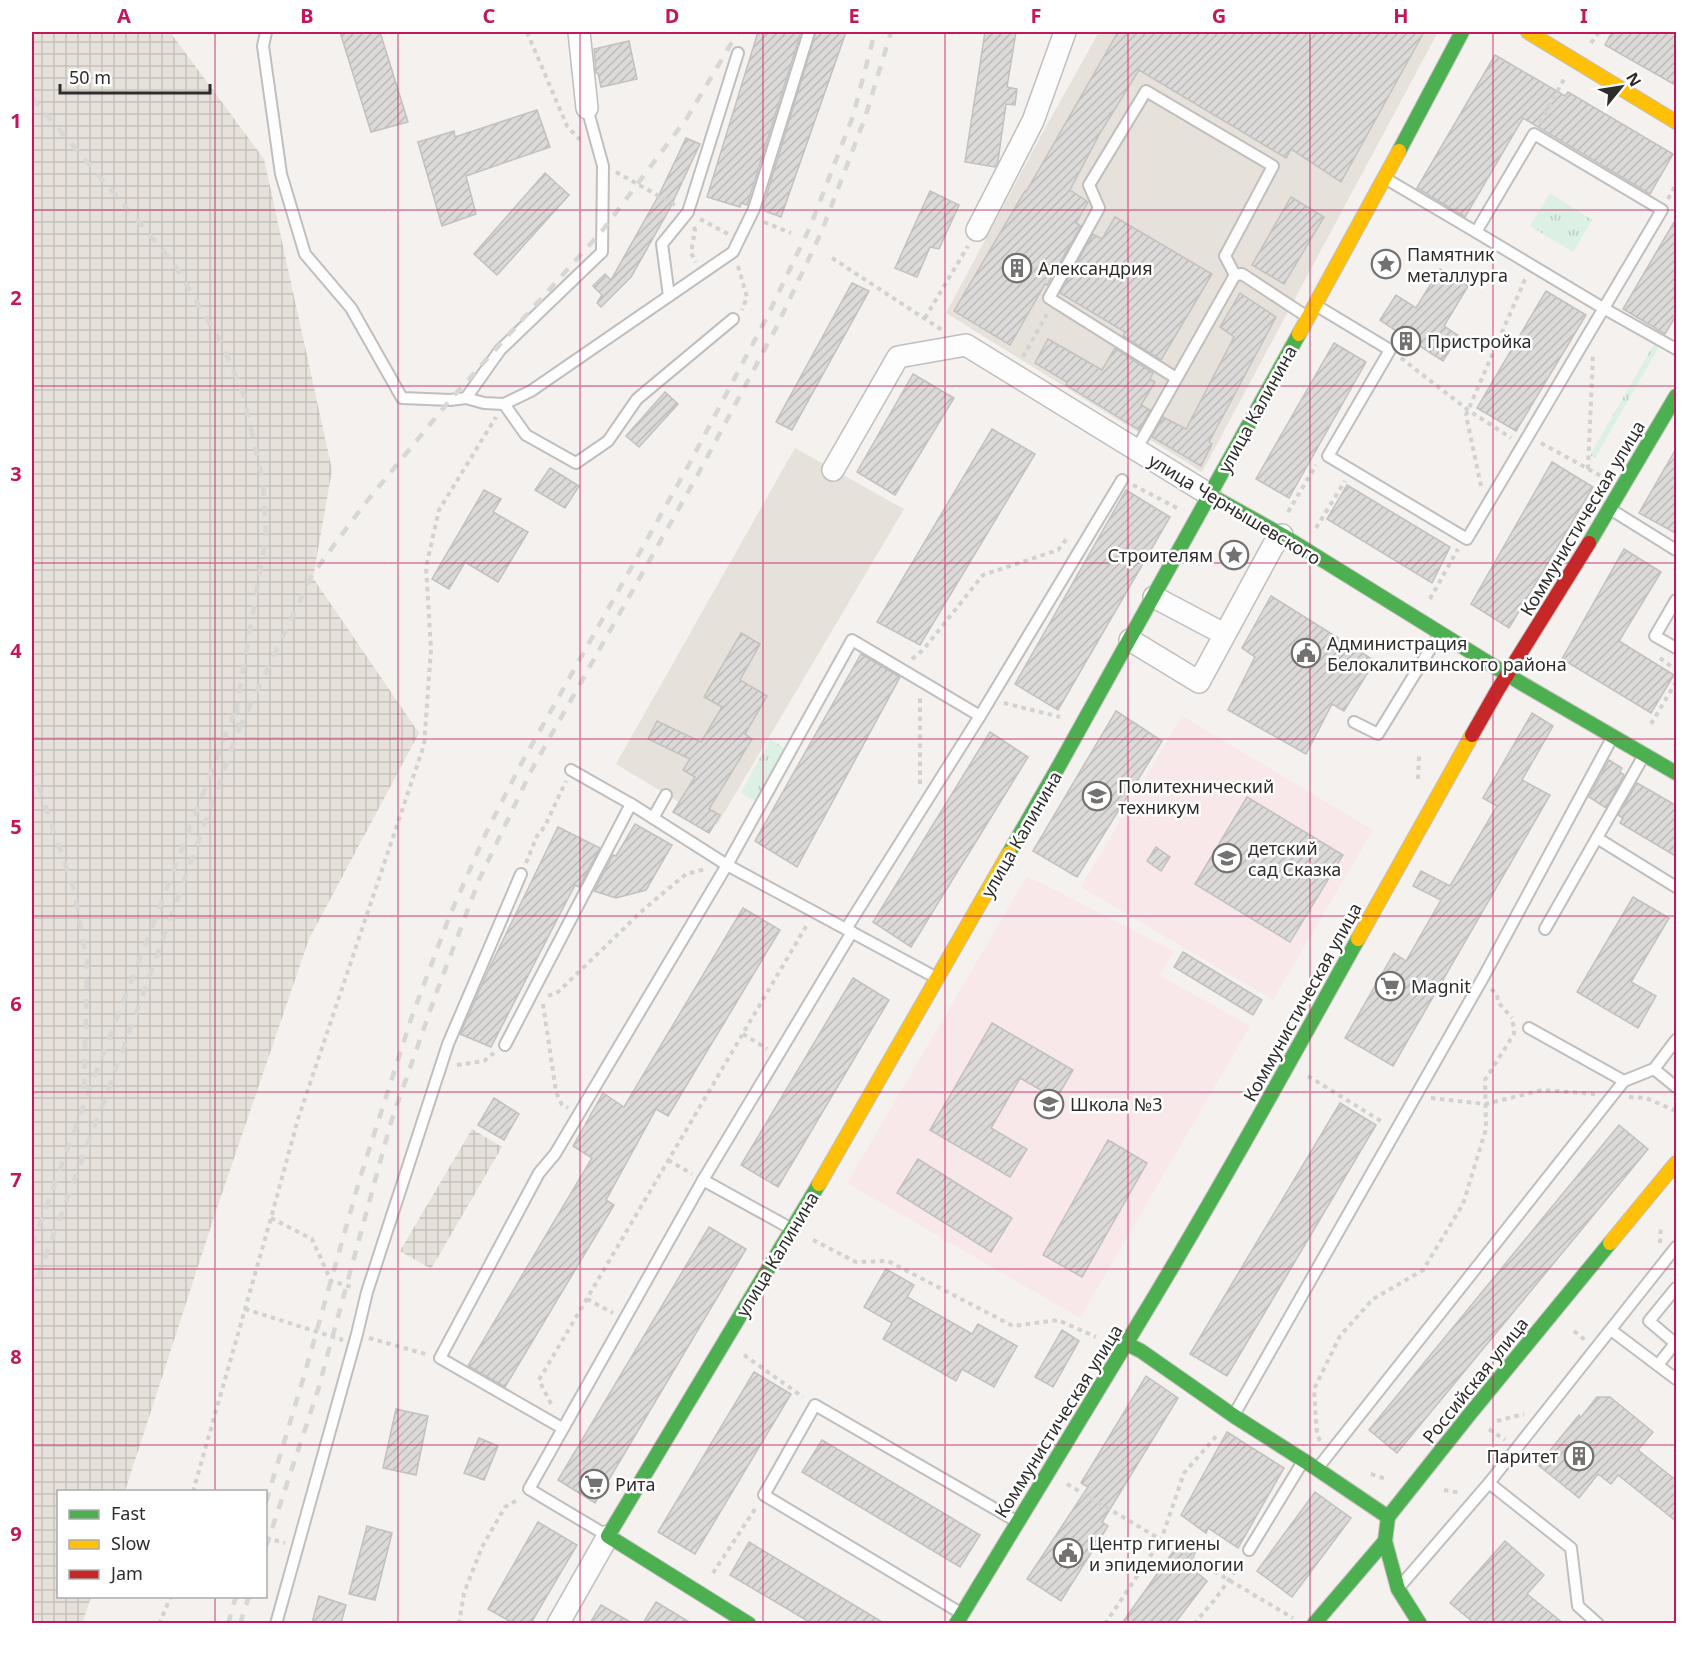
<svg xmlns="http://www.w3.org/2000/svg" width="1708" height="1655" font-family="'Noto Sans',sans-serif">
<defs>
<pattern id="industrial-grid" width="8" height="8" patternUnits="userSpaceOnUse" patternTransform="scale(1.5)"><rect width="8" height="8" fill="#e7e1db"/><path d="M0 4h8M4 0v8" fill="none" stroke="#c6c1bc"/></pattern>
<pattern id="grass-tufts" width="24" height="20" patternUnits="userSpaceOnUse" patternTransform="scale(1.5)"><rect width="24" height="20" fill="#dcf0e4"/><path d="M3 7l-1-3M5 7V3M7 7l1-3M15 17l-1-3M17 17v-4M19 17l1-3" fill="none" stroke="#bdcec4"/></pattern>
<pattern id="building-hatch" width="6" height="6" patternUnits="userSpaceOnUse" patternTransform="scale(1.5)"><rect width="6" height="6" fill="#dcdad8"/><path d="M-1 1l2-2M0 6l6-6M5 7l2-2" fill="none" stroke="#bdbbba"/></pattern>
</defs>
<rect width="100%" height="100%" fill="#f4f1ef"/>
<g fill="#e7e1db">
<polygon points="1099,32 1438,32 1202,472 946,313 1043,132"/>
<polygon points="795,448 904,509 717,825 616,764"/>
</g>
<g fill="url(#industrial-grid)">
<polygon points="32,32 170,32 264,159 332,470 313,578 419,733 309,939 217,1208 125,1491 58,1492 58,1596 91,1597 82,1624 32,1623"/>
<polygon points="472,1129 502,1147 431,1269 400,1251"/>
</g>
<g fill="#f8e8e9">
<polygon points="1182,716 1373,830 1273,1000 1081,887"/>
<polygon points="1027,876 1174,951 1159,975 1250,1026 1080,1318 847,1183"/>
</g>
<g fill="url(#grass-tufts)">
<polygon points="1550,193 1592,220 1573,252 1530,226"/>
<polygon points="1654,344 1659,347 1595,458 1590,455"/>
<polygon points="770,739 787,750 757,802 741,793"/>
</g>
<g fill="url(#building-hatch)" stroke="#c2c1bf" stroke-width="1.5">
<polygon points="340,32 380,32 408,122 371,132"/>
<polygon points="758,32 801,32 747,205 741,203 740,207 707,197"/>
<polygon points="816,32 846,32 781,217 762,210"/>
<polygon points="985,32 1016,32 1007,87 1017,89 1015,105 1006,104 998,161 995,167 965,162"/>
<polygon points="1118,32 1424,32 1341,182 1291,149 1286,158 1139,70 1100,133 1070,190 1088,202 1076,223 1081,226 1047,285 1045,284 1010,345 954,311 1025,191 1026,192"/>
<polygon points="1612,32 1677,32 1677,86 1605,45"/>
<polygon points="629,41 637,79 601,87 598,73 596,73 594,49"/>
<polygon points="1495,55 1565,96 1568,92 1673,154 1650,194 1523,118 1465,217 1417,188"/>
<polygon points="537,110 550,147 466,176 476,214 442,226 418,142 454,131 455,137"/>
<polygon points="686,138 700,144 670,208 631,277 601,307 597,303 602,295 593,286 605,274 611,280 660,193"/>
<polygon points="545,173 569,195 497,275 474,254"/>
<polygon points="930,191 959,205 939,249 930,247 917,277 895,268"/>
<polygon points="1291,197 1324,217 1284,284 1252,265"/>
<polygon points="1115,217 1212,274 1161,360 1123,336 1125,332 1060,293 1093,234 1102,239"/>
<polygon points="1677,217 1677,314 1665,334 1623,309"/>
<polygon points="1440,269 1468,286 1444,326 1459,336 1443,361 1415,343 1413,349 1395,339 1399,333 1380,320 1396,295 1416,308"/>
<polygon points="852,283 869,291 792,430 776,422"/>
<polygon points="1546,291 1586,315 1516,431 1477,408"/>
<polygon points="1240,293 1276,317 1209,442 1212,444 1201,466 1152,437 1163,417 1186,429 1234,337 1220,327"/>
<polygon points="1048,339 1102,370 1115,348 1153,373 1150,379 1155,382 1141,405 1150,410 1139,430 1066,385 1067,382 1035,363"/>
<polygon points="1334,343 1366,362 1289,498 1256,479"/>
<polygon points="913,374 954,398 895,495 857,472"/>
<polygon points="665,392 678,404 639,447 626,436"/>
<polygon points="992,429 1035,454 920,645 877,622"/>
<polygon points="1677,447 1677,534 1639,513"/>
<polygon points="1552,462 1593,487 1509,628 1471,604"/>
<polygon points="550,468 579,486 565,508 535,490"/>
<polygon points="1347,485 1450,547 1432,583 1327,519"/>
<polygon points="484,490 501,499 493,512 528,532 498,582 465,562 449,589 432,579"/>
<polygon points="1126,490 1170,517 1058,710 1015,684"/>
<polygon points="1624,549 1661,572 1619,641 1674,675 1651,713 1562,659"/>
<polygon points="1271,596 1375,661 1344,711 1332,704 1306,754 1228,710 1255,657 1242,648"/>
<polygon points="741,633 760,644 740,680 767,696 745,734 752,739 709,809 720,815 709,833 673,812 695,777 683,770 690,759 648,739 657,721 701,742 722,707 704,697"/>
<polygon points="861,654 900,677 797,867 755,841"/>
<polygon points="1116,711 1162,741 1077,877 1033,851"/>
<polygon points="1532,713 1553,726 1522,780 1550,795 1393,1066 1345,1038 1394,953 1406,961 1441,900 1413,886 1421,871 1450,886 1497,806 1483,798"/>
<polygon points="990,732 1028,757 911,947 873,922"/>
<polygon points="1609,760 1622,768 1620,772 1624,775 1606,808 1589,797"/>
<polygon points="1637,783 1677,806 1677,857 1620,823 1623,818 1618,815"/>
<polygon points="1247,797 1343,855 1290,942 1195,884"/>
<polygon points="635,824 672,845 646,890 616,898 594,891 613,855 616,856"/>
<polygon points="558,827 600,848 579,887 575,885 491,1047 460,1034 488,971"/>
<polygon points="1156,847 1170,857 1161,871 1147,861"/>
<polygon points="1633,897 1669,918 1631,982 1656,996 1638,1028 1577,992"/>
<polygon points="743,908 780,930 668,1116 656,1109 606,1200 614,1205 505,1387 468,1366 592,1158 573,1146 603,1093 624,1107"/>
<polygon points="1183,952 1262,1000 1253,1015 1174,967"/>
<polygon points="853,978 889,1000 778,1187 741,1165"/>
<polygon points="992,1023 1073,1070 1056,1099 1020,1078 991,1128 1027,1149 1010,1177 930,1130"/>
<polygon points="494,1098 519,1114 504,1140 478,1125"/>
<polygon points="1340,1103 1376,1125 1227,1376 1190,1354"/>
<polygon points="1619,1125 1648,1149 1397,1453 1369,1430"/>
<polygon points="1108,1140 1147,1163 1082,1277 1043,1255"/>
<polygon points="918,1159 1012,1218 991,1252 897,1193"/>
<polygon points="709,1227 746,1249 595,1503 558,1480"/>
<polygon points="886,1269 914,1285 907,1297 972,1334 978,1324 1017,1346 994,1387 962,1369 956,1381 883,1339 892,1323 864,1307"/>
<polygon points="1062,1330 1079,1341 1053,1387 1035,1377"/>
<polygon points="754,1372 791,1394 695,1554 658,1532"/>
<polygon points="1146,1376 1178,1398 1102,1522 1108,1526 1061,1601 1027,1579 1088,1487 1081,1483"/>
<polygon points="1597,1397 1610,1397 1653,1432 1638,1450 1677,1481 1677,1522 1618,1475 1611,1484 1598,1474 1579,1498 1538,1465 1579,1415 1581,1417"/>
<polygon points="396,1409 428,1416 416,1475 383,1468"/>
<polygon points="1227,1432 1284,1468 1238,1548 1208,1528 1206,1533 1181,1515"/>
<polygon points="479,1438 498,1446 484,1480 464,1473"/>
<polygon points="822,1440 980,1535 960,1567 802,1472"/>
<polygon points="1315,1492 1351,1518 1292,1597 1257,1571"/>
<polygon points="538,1522 577,1545 531,1623 513,1623 488,1609"/>
<polygon points="367,1526 392,1533 375,1600 349,1594"/>
<polygon points="1183,1538 1196,1551 1189,1566 1207,1581 1175,1623 1122,1623"/>
<polygon points="1505,1541 1544,1575 1527,1594 1563,1623 1474,1623 1450,1603"/>
<polygon points="749,1542 884,1623 811,1623 730,1575"/>
<polygon points="319,1596 346,1605 341,1623 312,1623"/>
<polygon points="656,1602 691,1623 643,1623"/>
<polygon points="601,1605 632,1623 590,1623"/>
</g>
<g fill="none" stroke-linecap="round" stroke-linejoin="round">
<g stroke="#c1bfbe" stroke-width="14">
<g id="lane">
<polyline points="266,32 263,46 281,174 305,254 351,308 402,398 450,400 466,398 500,350 602,252 603,166 587,108"/>
<polyline points="1476,232 1603,308 1676,349"/>
<polyline points="1235,275 1242,274 1306,316"/>
<polyline points="669,296 662,244 688,212 738,53"/>
<polyline points="1317,306 1390,350 1328,456 1467,539 1662,210 1534,134 1476,232 1388,180"/>
<polyline points="466,398 484,403 504,404 531,391 733,252 754,209 809,32"/>
<polyline points="504,404 526,435 576,463 608,441 637,399 733,319"/>
<polyline points="1136,450 1235,275 1225,256 1273,166 1146,91 1089,185 1099,208 1049,298 1176,378"/>
<polyline points="1610,509 1676,550"/>
<polyline points="1676,600 1655,636 1676,648"/>
<polyline points="1354,722 1378,734 1440,633"/>
<polyline points="571,770 631,804 727,865 852,640 980,716"/>
<polyline points="653,818 666,795"/>
<polyline points="1597,838 1676,887"/>
<polyline points="846,929 980,716 1122,480"/>
<polyline points="1545,929 1643,757"/>
<polyline points="1529,1028 1624,1081"/>
<polyline points="505,1045 631,804"/>
<polyline points="1654,1069 1676,1087"/>
<polyline points="703,1180 790,1228"/>
<polyline points="1611,1330 1676,1379"/>
<polyline points="1675,1343 1649,1321 1676,1288"/>
<polyline points="1658,1365 1676,1342"/>
<polyline points="1235,1413 1484,976 1612,738"/>
<polyline points="562,1428 440,1358 539,1173 555,1154 727,865 935,977"/>
<polyline points="1317,1469 1624,1081 1654,1069 1676,1040"/>
<polyline points="1489,1483 1571,1548 1578,1606 1598,1624"/>
<polyline points="606,1535 529,1489 703,1180 852,932"/>
<polyline points="1249,1550 1302,1463"/>
<polyline points="1402,1584 1489,1483 1676,1247"/>
<polyline points="959,1612 764,1495 815,1405 1016,1521"/>
<polyline points="276,1624 357,1334 367,1292 448,1044 521,874"/>
</g>
</g>
<g stroke="#c1bfbe" stroke-width="24">
<g id="street">
<polyline points="579,32 587,108"/>
<polyline points="977,230 1033,121 1065,32"/>
<polyline points="833,470 898,357 966,345 1210,495"/>
<polyline points="1154,597 1224,634"/>
<polyline points="1130,640 1199,682 1273,546 1282,535"/>
<polyline points="558,1624 608,1536"/>
</g>
</g>
<g stroke="#c1bfbe" stroke-width="16">
<g id="fast">
<polyline points="1399,151 1462,32"/>
<polyline points="1210,495 1282,535 1521,683 1676,773"/>
<polyline points="1589,543 1676,396"/>
<polyline points="1009,853 1060,764 1299,334"/>
<polyline points="1127,1344 1141,1351 1234,1416 1317,1469 1388,1517"/>
<polyline points="1385,1541 1398,1589 1420,1624"/>
<polyline points="749,1624 608,1536 819,1184"/>
<path d="M956,1624C1015,1525 1076,1428 1135,1329C1213,1201 1285,1070 1358,939"/>
<polyline points="1314,1624 1385,1541 1388,1517 1469,1415 1610,1243"/>
</g>
</g>
<g stroke="#c1bfbe" stroke-width="16">
<g id="slow">
<polyline points="1528,32 1676,122"/>
<polyline points="1299,334 1399,151"/>
<polyline points="1358,939 1472,735"/>
<polyline points="819,1184 1009,853"/>
<polyline points="1610,1243 1676,1163"/>
</g>
</g>
<g stroke="#c1bfbe" stroke-width="16">
<polyline id="jam" points="1472,735 1497,691 1589,543"/>
</g>
<g stroke="#d2d2d1" stroke-width="4" stroke-dasharray="4.5 4.5" stroke-linecap="butt">
<polyline points="527,32 567,126 580,140"/>
<polyline points="1591,43 1599,32"/>
<polyline points="1540,123 1564,79"/>
<polyline points="616,172 675,205"/>
<polyline points="1668,199 1676,184"/>
<polyline points="700,219 728,234"/>
<polyline points="764,222 791,233"/>
<polyline points="694,227 695,230 691,253 696,262"/>
<polyline points="832,258 942,330"/>
<polyline points="738,266 747,297 742,310"/>
<polyline points="925,318 968,246"/>
<polyline points="1023,357 1047,314"/>
<polyline points="1401,358 1468,410 1511,438"/>
<polyline points="1541,443 1603,477"/>
<polyline points="1588,469 1593,355"/>
<polyline points="1133,485 1177,508"/>
<polyline points="1481,486 1466,415 1526,277"/>
<polyline points="1288,512 1316,465"/>
<polyline points="1316,528 1345,481"/>
<polyline points="1430,599 1458,549"/>
<polyline points="1660,658 1676,670"/>
<polyline points="912,659 923,650 983,575 1058,550 1068,537"/>
<polyline points="1004,703 1060,717"/>
<polyline points="1651,724 1676,682"/>
<polyline points="1418,779 1419,756"/>
<polyline points="920,784 920,698"/>
<polyline points="526,863 537,836 545,826 566,781"/>
<polyline points="1491,989 1497,994 1498,1002 1512,1018"/>
<polyline points="548,996 558,992 643,910 686,874 706,869"/>
<polyline points="543,1004 556,1092 562,1105 568,1108"/>
<polyline points="743,1034 767,1049"/>
<polyline points="457,1065 484,1061 494,1053"/>
<polyline points="1308,1076 1384,1123"/>
<polyline points="1629,1097 1646,1098 1676,1111"/>
<polyline points="1431,1098 1486,1104 1542,1090 1595,1094"/>
<polyline points="668,1160 692,1174"/>
<polyline points="271,1218 312,1239 331,1281 355,1288"/>
<polyline points="813,1240 856,1262 888,1261 1013,1326 1058,1320 1096,1337"/>
<polyline points="1660,1243 1661,1225"/>
<polyline points="587,1299 613,1313"/>
<polyline points="245,1309 343,1340"/>
<polyline points="1574,1331 1585,1340"/>
<polyline points="369,1338 429,1355"/>
<polyline points="744,1355 803,1397"/>
<polyline points="551,1404 539,1380 808,923"/>
<polyline points="1497,1421 1524,1414"/>
<polyline points="1489,1429 1505,1440"/>
<polyline points="1320,1441 1317,1435 1314,1389 1340,1336 1373,1299 1423,1270 1463,1204 1486,1129 1485,1080 1514,1034 1514,1027 1511,1018"/>
<polyline points="1371,1474 1386,1479"/>
<polyline points="1067,1484 1293,1618"/>
<polyline points="1444,1490 1461,1493"/>
<polyline points="194,1492 194,1488 271,1218 298,1119 424,745 431,649 426,567 439,510 496,417"/>
<polyline points="266,1538 285,1543"/>
<polyline points="713,1573 757,1506"/>
<polyline points="159,1624 171,1596"/>
<polyline points="459,1624 464,1593 482,1547 505,1507 519,1499"/>
<polyline points="1105,1624 1161,1540 1184,1473 1219,1433"/>
<polyline points="1194,1624 1216,1598 1243,1560"/>
</g>
<use href="#lane" stroke="#fdfdfd" stroke-width="10"/>
<use href="#street" stroke="#fdfdfd" stroke-width="21"/>
<use href="#fast" stroke="#4caf50" stroke-width="14"/>
<use href="#slow" stroke="#ffc107" stroke-width="14"/>
<use href="#jam" stroke="#c62828" stroke-width="14"/>
<g stroke="#d7d7d6" stroke-width="4.5" stroke-dasharray="10 10" stroke-linecap="butt">
<polyline points="32,98 173,262 222,344 243,393 263,482 266,537 237,705 239,729 110,1085 32,1292"/>
<polyline points="239,729 312,575 363,506 450,400 602,231 687,118 738,32"/>
<polyline points="32,767 74,890 87,962 84,1095"/>
<polyline points="32,1246 84,1104 236,708"/>
<polyline points="266,1502 304,1376 360,1178 412,1016 450,915 486,833 520,766 686,470 767,317 810,227 853,116 875,32"/>
<polyline points="266,1547 318,1390 391,1122 437,991 479,880 531,771 697,476 776,328 821,233 865,118 891,32"/>
<polyline points="228,1624 236,1596"/>
<polyline points="240,1624 249,1596"/>
</g>
</g>
<path fill="none" stroke="#c2185b" stroke-width="1.5" stroke-opacity="0.55" d="M215,32V1492M398,32V1624M580,32V1624M763,32V1624M945,32V1624M1128,32V1624M1310,32V1624M1493,32V1624M32,210H1676M32,386H1676M32,563H1676M32,739H1676M32,916H1676M32,1092H1676M32,1269H1676M32,1445H1676M215,1596V1624"/>
<defs>
<g id="sight-ring" transform="scale(1.5)"><circle r="9.5" fill="#fff" stroke="#747270" stroke-width="1.5"/><path d="M0-6L1.8-2.2L6-1.7L2.9 1.2L3.7 5.4L0 3.3L-3.7 5.4L-2.9 1.2L-6-1.7L-1.8-2.2Z" fill="#747270"/></g>
<g id="building-ring" transform="scale(1.5)"><circle r="9.5" fill="#fff" stroke="#747270" stroke-width="1.5"/><path d="M-4-6H4V6H1V3H-1V6H-4ZM-2.5-4.3h1.7v1.8h-1.7ZM.8-4.3h1.7v1.8H.8ZM-2.5-1h1.7V.8h-1.7ZM.8-1h1.7V.8H.8Z" fill="#747270"/></g>
<g id="civic-ring" transform="scale(1.5)"><circle r="9.5" fill="#fff" stroke="#747270" stroke-width="1.5"/><path d="M-.6-6.5H3V-4.5H.6V-3L4-1V1h2V6H-6V1h2V-1L-.6-3ZM-1.2 2.5V6h2.4V2.5Z" fill="#747270"/></g>
<g id="university-ring" transform="scale(1.5)"><circle r="9.5" fill="#fff" stroke="#747270" stroke-width="1.5"/><path d="M0-5L7-2L0 1L-7-2ZM-4 1L0 2.5L4 1V4Q0 6-4 4Z" fill="#747270"/></g>
<g id="school-ring" transform="scale(1.5)"><circle r="9.5" fill="#fff" stroke="#747270" stroke-width="1.5"/><path d="M0-5L7-2L0 1L-7-2ZM-4 1L0 2.5L4 1V4Q0 6-4 4Z" fill="#747270"/></g>
<g id="supermarket-ring" transform="scale(1.5)"><circle r="9.5" fill="#fff" stroke="#747270" stroke-width="1.5"/><path d="M-6-5.5h2.5l.6 2H6L4.5 2H-2.5L-4.4-4H-6ZM-1.5 3.2a1.3 1.3 0 1 0 .1 0ZM3 3.2a1.3 1.3 0 1 0 .1 0Z" fill="#747270"/></g>
</defs>
<g fill-rule="evenodd">
<use href="#sight-ring" x="1386" y="264"/>
<use href="#building-ring" x="1017" y="268"/>
<use href="#building-ring" x="1406" y="341"/>
<use href="#sight-ring" x="1234" y="555"/>
<use href="#civic-ring" x="1306" y="653"/>
<use href="#university-ring" x="1097" y="796"/>
<use href="#school-ring" x="1227" y="858"/>
<use href="#supermarket-ring" x="1390" y="986"/>
<use href="#school-ring" x="1049" y="1104"/>
<use href="#building-ring" x="1579" y="1456"/>
<use href="#supermarket-ring" x="594" y="1484"/>
<use href="#civic-ring" x="1068" y="1553"/>
</g>
<g text-anchor="middle" dominant-baseline="central" stroke-width="5" stroke-linejoin="round" paint-order="stroke">
<g font-size="18" fill="#2f2d2c" stroke="#fff" text-anchor="start">
<text x="1407" y="254">Памятник<tspan x="1407" dy="21">металлурга</tspan></text>
<text x="1038" y="268">Александрия</text>
<text x="1427" y="341">Пристройка</text>
<text x="1213" y="555" text-anchor="end">Строителям</text>
<text x="1327" y="643">Администрация<tspan x="1327" dy="21">Белокалитвинского района</tspan></text>
<text x="1118" y="786">Политехнический<tspan x="1118" dy="21">техникум</tspan></text>
<text x="1248" y="848">детский<tspan x="1248" dy="21">сад Сказка</tspan></text>
<text x="1411" y="986">Magnit</text>
<text x="1070" y="1104">Школа №3</text>
<text x="1558" y="1456" text-anchor="end">Паритет</text>
<text x="615" y="1484">Рита</text>
<text x="1089" y="1543">Центр гигиены<tspan x="1089" dy="21">и эпидемиологии</tspan></text>
</g>
<g font-size="18" fill="#2f2d2c" stroke="#fff">
<text transform="translate(1257 409) rotate(-61)">улица Калинина</text>
<text transform="translate(1235 509) rotate(31)">улица Чернышевского</text>
<text transform="translate(1582 518) rotate(-59)">Коммунистическая улица</text>
<text transform="translate(1021 834) rotate(-60)">улица Калинина</text>
<text transform="translate(1302 1002) rotate(-61)">Коммунистическая улица</text>
<text transform="translate(777 1254) rotate(-59)">улица Калинина</text>
<text transform="translate(1475 1380) rotate(-51)">Российская улица</text>
<text transform="translate(1058 1421) rotate(-58)">Коммунистическая улица</text>
</g>
</g>
<rect width="1708" height="1655" fill="none" stroke="#ffffff" stroke-width="66"/>
<rect x="57" y="1490" width="210" height="108" fill="#ffffff" stroke="#acabab" stroke-width="1.5"/>
<rect x="69" y="1510" width="30" height="9" fill="#4caf50" stroke="#acabab" stroke-width="1.5"/>
<text x="111" y="1520" font-size="18" fill="#2f2d2c">Fast</text>
<rect x="69" y="1540" width="30" height="9" fill="#ffc107" stroke="#acabab" stroke-width="1.5"/>
<text x="111" y="1550" font-size="18" fill="#2f2d2c">Slow</text>
<rect x="69" y="1570" width="30" height="9" fill="#c62828" stroke="#acabab" stroke-width="1.5"/>
<text x="111" y="1580" font-size="18" fill="#2f2d2c">Jam</text>
<g transform="translate(1621 87) rotate(60)" stroke="#ffffff" stroke-width="4.5" paint-order="stroke">
<path d="M0-4.5L10 22L0 15L-10 22Z" fill="#2f2d2c"/>
<text y="-9" font-size="16" font-weight="bold" text-anchor="middle" fill="#2f2d2c">N</text>
</g>
<path d="M60 84v9h150v-9" fill="none" stroke="#2f2d2c" stroke-width="3"/>
<text x="69" y="84" font-size="18" fill="#2f2d2c" stroke="#ffffff" stroke-width="4.5" paint-order="stroke">50 m</text>
<rect x="33" y="33" width="1642" height="1589" fill="none" stroke="#c2185b" stroke-width="2"/>
<g font-size="20" text-anchor="middle" font-weight="bold" fill="#c2185b">
<text x="124" y="23">A</text>
<text x="307" y="23">B</text>
<text x="489" y="23">C</text>
<text x="672" y="23">D</text>
<text x="854" y="23">E</text>
<text x="1036" y="23">F</text>
<text x="1219" y="23">G</text>
<text x="1401" y="23">H</text>
<text x="1584" y="23">I</text>
<text x="16" y="128">1</text>
<text x="16" y="305">2</text>
<text x="16" y="481">3</text>
<text x="16" y="658">4</text>
<text x="16" y="834">5</text>
<text x="16" y="1011">6</text>
<text x="16" y="1187">7</text>
<text x="16" y="1364">8</text>
<text x="16" y="1541">9</text>
</g>
</svg>
